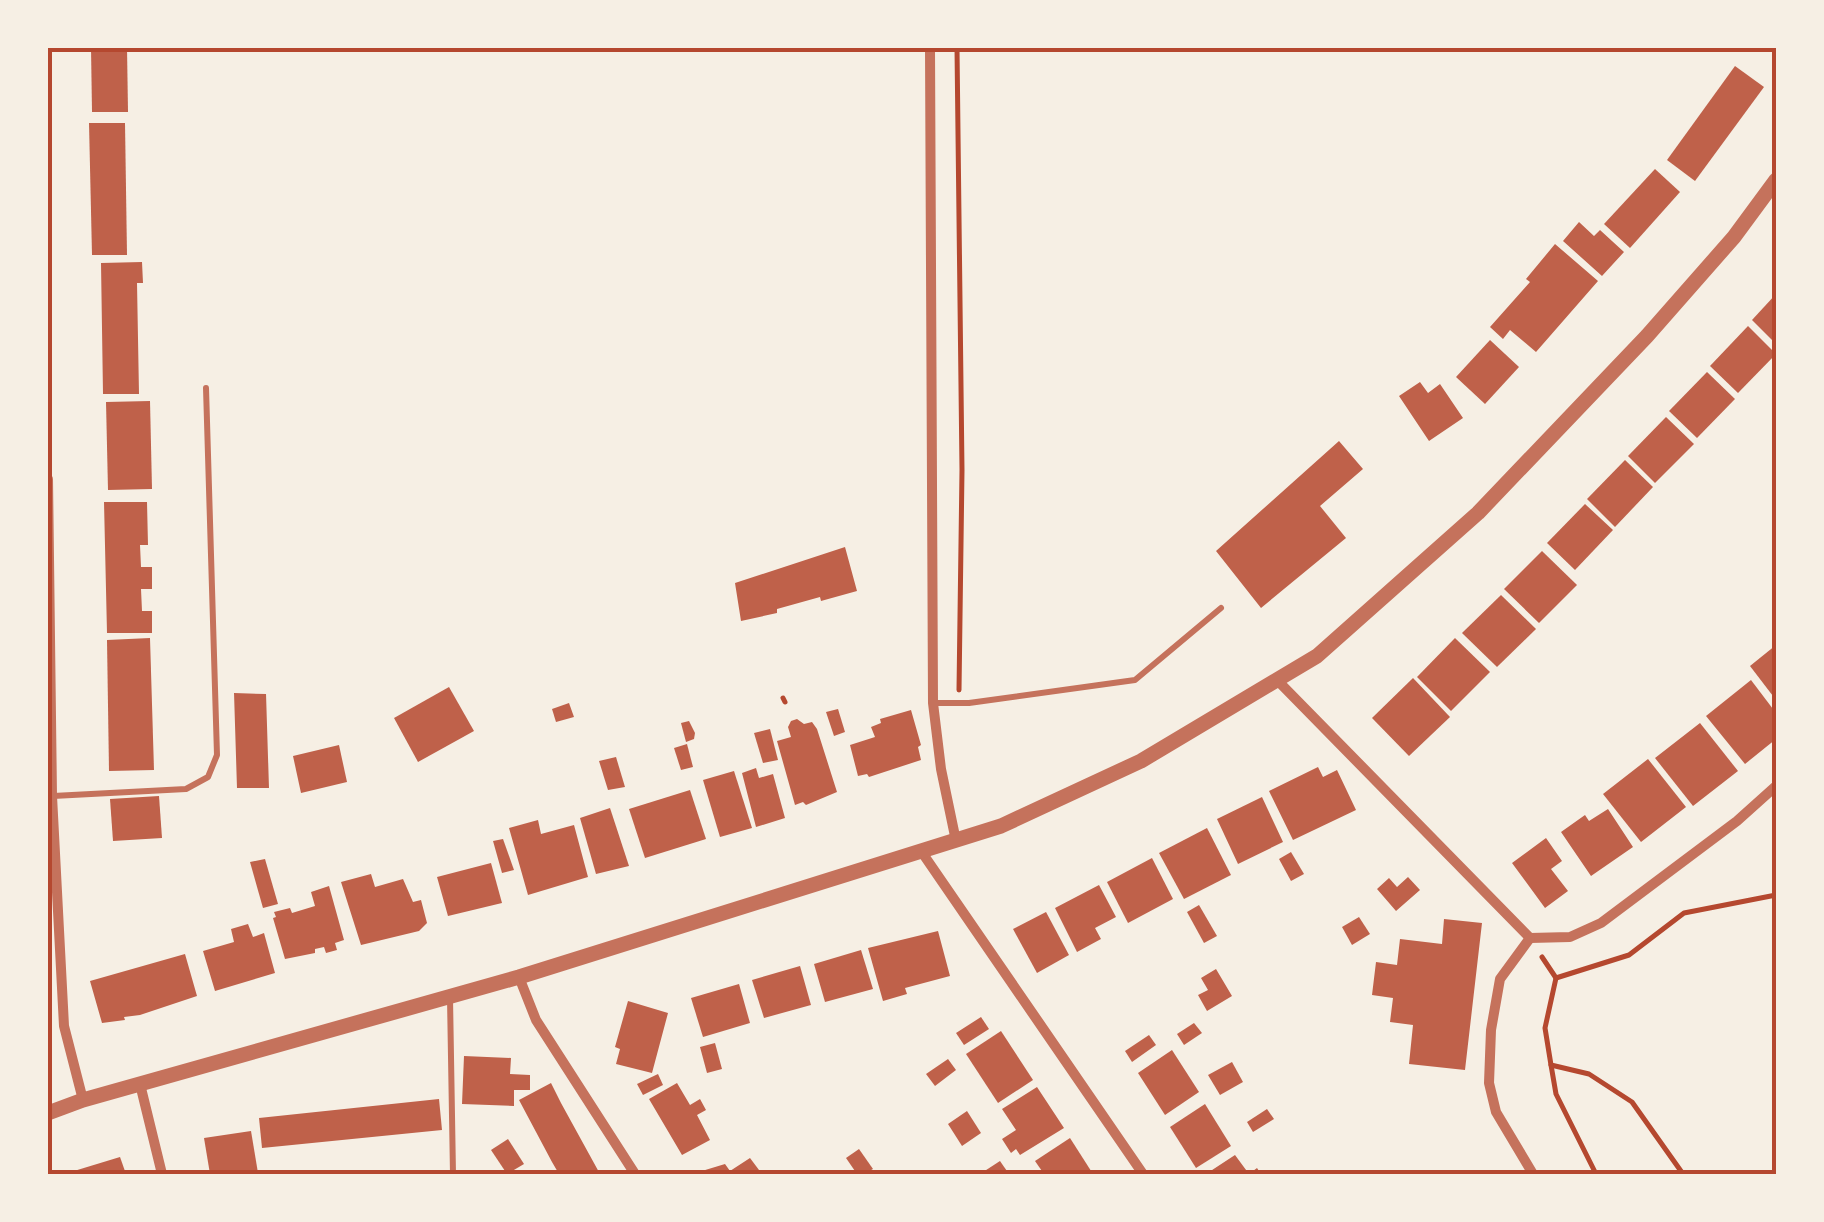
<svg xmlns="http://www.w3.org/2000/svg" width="1824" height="1222" font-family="Rubik,sans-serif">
<rect width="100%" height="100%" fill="#f6efe4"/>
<g fill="#bf614a">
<polygon points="91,48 127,48 128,112 92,112"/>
<polygon points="1735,66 1764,87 1695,181 1667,160"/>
<polygon points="89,123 125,123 127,255 92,255"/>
<polygon points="1655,169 1680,192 1630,248 1604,224"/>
<polygon points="1579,222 1594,236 1600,230 1624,252 1602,276 1563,241"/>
<polygon points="1555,244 1598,281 1536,352 1510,330 1503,339 1490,327 1530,282 1526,279"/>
<polygon points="142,262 143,283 137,283 139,394 103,394 101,263"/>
<polygon points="1776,294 1776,344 1752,320"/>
<polygon points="1748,326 1776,354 1738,393 1710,366"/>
<polygon points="1490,340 1519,367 1485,404 1456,377"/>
<polygon points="1707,372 1735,399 1697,438 1669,411"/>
<polygon points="1420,382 1428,393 1440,384 1463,418 1429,441 1399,396"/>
<polygon points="150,401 152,489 108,490 106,402"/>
<polygon points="1666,417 1694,444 1655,483 1628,456"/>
<polygon points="1339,441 1363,469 1320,506 1346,538 1261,608 1216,551"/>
<polygon points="1625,460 1653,487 1615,527 1587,499"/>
<polygon points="104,502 147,502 148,545 140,545 141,567 152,567 152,589 141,589 142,611 152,611 152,633 107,633"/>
<polygon points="1585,504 1613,530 1575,570 1547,543"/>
<polygon points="845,547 857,591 821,601 820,597 777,609 777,613 741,621 735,583"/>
<polygon points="1542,551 1577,585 1539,623 1504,589"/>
<polygon points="1501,595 1536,629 1497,667 1462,633"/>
<polygon points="150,638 154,770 109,771 107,640"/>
<polygon points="1455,638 1490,672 1451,711 1417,677"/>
<polygon points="1776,645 1776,700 1750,666"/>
<polygon points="1413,678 1450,717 1409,756 1372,718"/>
<polygon points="1751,680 1776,713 1776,739 1745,764 1706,716"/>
<polygon points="449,687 474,731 418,762 394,718"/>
<polygon points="234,693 266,694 269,788 237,788"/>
<polygon points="569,703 574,717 556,722 552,709"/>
<polygon points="838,709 845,732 834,736 826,712"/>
<polygon points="911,710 921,745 918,747 921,760 869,777 867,774 858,776 850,745 875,737 871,727 881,723 880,719"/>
<polygon points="797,719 804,724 812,722 817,729 837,792 806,805 803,802 795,805 777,741 791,737 788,727 791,721"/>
<polygon points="689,721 695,733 694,739 686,742 681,723"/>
<polygon points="1700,723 1738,771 1693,806 1655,758"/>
<polygon points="770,729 778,760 763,763 754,733"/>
<polygon points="687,744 693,767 681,770 674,748"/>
<polygon points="339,745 347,782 301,793 293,756"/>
<polygon points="616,757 625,787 608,790 599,761"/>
<polygon points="1648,759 1686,807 1641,842 1603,794"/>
<polygon points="1318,767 1323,777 1337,770 1356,810 1293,840 1269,791"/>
<polygon points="756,768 759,778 773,774 785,818 756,827 742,773"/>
<polygon points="734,771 752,828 720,837 703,780"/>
<polygon points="690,790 706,839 645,858 629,809"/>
<polygon points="159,796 162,838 113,841 110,799"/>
<polygon points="1262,797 1283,842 1238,864 1217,819"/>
<polygon points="610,808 629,866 596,874 580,818"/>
<polygon points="1608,809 1633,847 1591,876 1561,832 1585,815 1589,821"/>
<polygon points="538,820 541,834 574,825 588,877 528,895 509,828"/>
<polygon points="1207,828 1231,875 1184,899 1159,853"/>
<polygon points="1546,838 1562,861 1551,869 1568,891 1545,908 1512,863"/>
<polygon points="503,839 514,870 502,873 493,841"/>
<polygon points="1291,852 1304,874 1291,881 1279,859"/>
<polygon points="1152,858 1173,899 1128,923 1107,882"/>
<polygon points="265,859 278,904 263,908 250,862"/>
<polygon points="491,863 502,903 448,916 437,877"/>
<polygon points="371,874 375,887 403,879 413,902 421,900 427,923 419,931 361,945 341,882"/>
<polygon points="1408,877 1420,890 1396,911 1377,889 1389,878 1397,887"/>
<polygon points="1099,885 1116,917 1095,928 1101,939 1077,952 1055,908"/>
<polygon points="329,886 344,940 335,943 337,950 326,953 324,947 315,949 315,953 285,959 273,918 276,917 274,912 290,908 292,913 315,906 311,892"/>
<polygon points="1199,905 1217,936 1204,943 1187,912"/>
<polygon points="1046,912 1069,955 1037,973 1013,929"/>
<polygon points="1359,917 1370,934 1352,945 1342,927"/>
<polygon points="1444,919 1482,923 1465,1070 1409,1064 1413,1025 1390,1022 1393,998 1372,995 1376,962 1397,965 1400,939 1442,944"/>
<polygon points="248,924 253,937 264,933 275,973 215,991 203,951 234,942 231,929"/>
<polygon points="938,931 950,976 905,988 907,994 883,1001 868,948"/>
<polygon points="861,950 873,989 825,1002 814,964"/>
<polygon points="185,954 197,996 140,1015 124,1017 125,1020 102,1023 90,981"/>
<polygon points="800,966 811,1005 764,1018 752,980"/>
<polygon points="1216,969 1232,996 1207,1011 1198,995 1208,990 1201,978"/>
<polygon points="739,984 750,1023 703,1037 691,998"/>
<polygon points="628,1001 668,1013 652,1073 616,1064 620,1049 615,1047"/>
<polygon points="981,1017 989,1029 964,1045 956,1033"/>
<polygon points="1194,1023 1202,1033 1184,1045 1177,1034"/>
<polygon points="1001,1031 1033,1080 998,1103 966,1054"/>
<polygon points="1149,1035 1156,1045 1132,1062 1125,1051"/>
<polygon points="715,1043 722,1069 707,1073 700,1047"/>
<polygon points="1172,1050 1199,1092 1165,1115 1138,1073"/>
<polygon points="464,1056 511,1058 510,1074 530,1075 530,1090 514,1090 514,1106 462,1104"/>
<polygon points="948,1059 956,1070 935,1086 926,1074"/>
<polygon points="1232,1062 1243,1082 1220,1095 1208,1075"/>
<polygon points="658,1074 663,1085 643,1095 637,1084"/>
<polygon points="551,1083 561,1103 600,1174 559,1174 552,1162 519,1100"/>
<polygon points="677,1083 690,1105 700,1099 706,1110 697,1115 710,1140 682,1155 649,1099"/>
<polygon points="1037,1087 1064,1128 1020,1155 1016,1149 1011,1153 1002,1139 1016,1130 1002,1109"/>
<polygon points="439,1099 442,1130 262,1148 259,1118"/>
<polygon points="1205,1104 1231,1146 1196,1168 1170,1127"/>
<polygon points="1267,1109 1274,1119 1253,1132 1247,1122"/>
<polygon points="967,1111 981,1133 962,1146 948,1124"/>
<polygon points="251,1131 258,1173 210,1174 204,1138"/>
<polygon points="1070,1138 1093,1174 1044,1174 1035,1161"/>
<polygon points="508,1139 524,1164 507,1174 491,1150"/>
<polygon points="859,1149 873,1169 864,1174 857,1174 846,1158"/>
<polygon points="1235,1155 1249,1174 1257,1168 1261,1174 1206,1174"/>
<polygon points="120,1157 126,1174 75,1174 74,1171"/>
<polygon points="750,1158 762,1174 692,1174 725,1164 730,1171"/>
<polygon points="1000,1161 1009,1174 980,1174"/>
</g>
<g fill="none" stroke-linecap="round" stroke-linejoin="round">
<g stroke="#b5482f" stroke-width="5">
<polyline points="957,48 962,470 959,690"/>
<polyline points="783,698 785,702"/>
<polyline points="1542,957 1556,978 1629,955 1684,913 1776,895"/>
<polyline points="1556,978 1545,1028 1551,1065 1589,1074 1632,1102 1683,1174"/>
<polyline points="1551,1065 1556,1094 1596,1174"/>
</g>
<g stroke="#c5725c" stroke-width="6">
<polyline points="933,703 969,703 1135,680 1221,608"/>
<polyline points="53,796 186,789 208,777 217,755 206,388"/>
<polyline points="450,998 453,1174"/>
</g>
<g stroke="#c5725c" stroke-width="10">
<polyline points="930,48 933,703 941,769 956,841"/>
<polyline points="48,479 52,796 64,1026 83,1100"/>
<polyline points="1277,680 1530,938 1570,937 1601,923 1737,821 1776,786"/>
<polyline points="921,851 1143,1174"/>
<polyline points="1530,938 1500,979 1491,1030 1489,1083 1496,1112 1533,1174"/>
<polyline points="519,977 536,1020 635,1174"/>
<polyline points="140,1084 162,1174"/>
</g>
<polyline stroke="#c5725c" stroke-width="15" points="48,1113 83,1100 519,977 1001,826 1141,761 1317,656 1478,513 1647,336 1734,237 1776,180"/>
</g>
<rect width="1824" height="1222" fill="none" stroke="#f6efe4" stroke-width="100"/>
<rect x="50" y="50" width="1724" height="1122" fill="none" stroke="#b5482f" stroke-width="4"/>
</svg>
